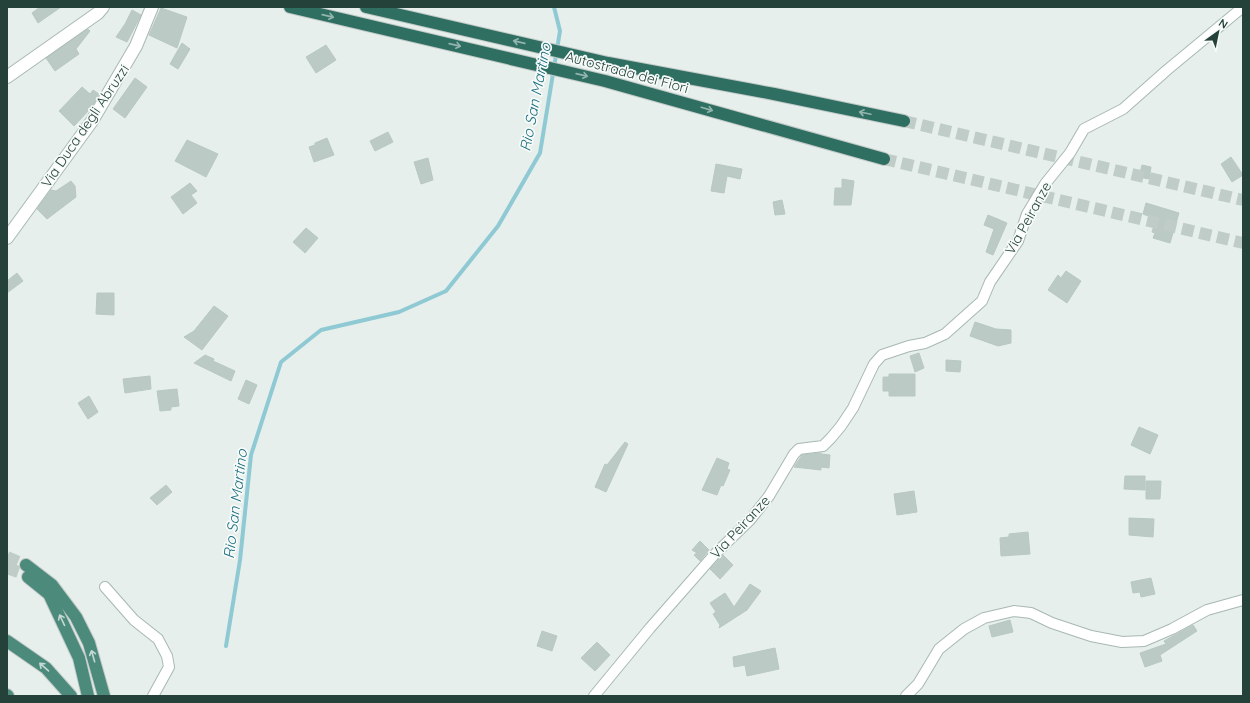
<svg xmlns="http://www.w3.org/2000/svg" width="1250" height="703" font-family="Quicksand,sans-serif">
<rect width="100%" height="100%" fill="#e6efeb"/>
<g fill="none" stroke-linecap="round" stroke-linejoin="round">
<polyline stroke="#8ec9d4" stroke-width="4" points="226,646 240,560 251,455 281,362 321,330 399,312 446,291 498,226 540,153 560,31 554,7"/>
</g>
<g fill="#bbcac4" stroke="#b8c9c2">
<polygon points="40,7 61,7 38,23 32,13"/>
<polygon points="161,8 187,17 177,48 149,35"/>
<polygon points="132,10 141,15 127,42 116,37 125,24"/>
<polygon points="88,29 90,31 76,49 79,54 55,71 46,58"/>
<polygon points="182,43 190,49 178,69 170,64"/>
<polygon points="326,45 336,60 316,73 306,57"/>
<polygon points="135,78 147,87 125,118 113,109"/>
<polygon points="82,87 90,94 93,90 99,94 91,108 74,126 59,111"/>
<polygon points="388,132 393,142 375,151 370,141"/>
<polygon points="327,138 334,155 314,162 309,147 315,145 315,143"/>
<polygon points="187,140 218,154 206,177 175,161"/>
<polygon points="1231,157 1243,175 1232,182 1221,164"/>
<polygon points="428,158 433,180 421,184 414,162"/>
<polygon points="716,164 742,169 740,179 727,176 724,193 711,191"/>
<polygon points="1142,165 1151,167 1149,179 1139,177"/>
<polygon points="842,179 854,181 851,205 834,205 835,188 842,188"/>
<polygon points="71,181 75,186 76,197 47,219 37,209 51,190 56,191"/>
<polygon points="190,183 197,191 191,195 197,203 183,214 171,197"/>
<polygon points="782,200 785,214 775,215 773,202"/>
<polygon points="1146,203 1179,213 1170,243 1153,238 1155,233 1152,232 1156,219 1143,214"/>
<polygon points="988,215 1007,223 993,255 986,252 994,229 984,225"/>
<polygon points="306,228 318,238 305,253 293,242"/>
<polygon points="1066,271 1081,281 1067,303 1048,290 1058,275 1061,278"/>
<polygon points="17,273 23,281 7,293 7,281"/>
<polygon points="97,293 114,293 114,315 96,314"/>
<polygon points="214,306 228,316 202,350 184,337 194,331"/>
<polygon points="975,322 996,329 1011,330 1011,343 998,346 970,336"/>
<polygon points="919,353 924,368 915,372 910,356"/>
<polygon points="205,355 214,359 213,361 235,371 231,381 194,363"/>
<polygon points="946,360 961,361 960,372 946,371"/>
<polygon points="889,374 915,374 915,396 889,396 889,391 883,391 883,377 889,377"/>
<polygon points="150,376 151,389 125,393 123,379"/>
<polygon points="246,380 257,385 249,404 238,399"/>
<polygon points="177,389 179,406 171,407 171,410 160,411 157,391"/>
<polygon points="89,396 98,412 88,419 78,403"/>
<polygon points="1139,427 1158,435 1150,454 1131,445"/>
<polygon points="625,442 628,444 606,492 595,487 605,464 607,465"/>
<polygon points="821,453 821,454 830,455 829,468 821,467 821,470 794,467 802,455"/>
<polygon points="717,458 729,463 727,469 730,470 723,486 721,485 717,495 702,490"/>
<polygon points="1125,476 1145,476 1145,490 1124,489"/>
<polygon points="1146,481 1161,481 1160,499 1146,499"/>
<polygon points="166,485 172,492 157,505 150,498"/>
<polygon points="914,491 917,512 897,515 894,494"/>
<polygon points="1129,518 1154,519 1153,537 1129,535"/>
<polygon points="1028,532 1030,554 1001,556 1000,538 1009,537 1009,534"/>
<polygon points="700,541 709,550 700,561 694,555 697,553 692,550"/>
<polygon points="723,555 733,565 720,579 710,569"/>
<polygon points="1151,578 1155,594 1141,597 1140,592 1133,593 1131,582"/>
<polygon points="750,584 761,591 747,610 719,628 720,625 713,614 716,612 710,603 725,593 734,607"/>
<polygon points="1010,620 1013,632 992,637 989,626"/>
<polygon points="1193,625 1197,631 1160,655 1162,661 1145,667 1140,653 1166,644 1164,641"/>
<polygon points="542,631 557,636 552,651 537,646"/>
<polygon points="597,642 610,655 595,671 581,658"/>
<polygon points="775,648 779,669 747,676 745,665 734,667 733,657"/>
</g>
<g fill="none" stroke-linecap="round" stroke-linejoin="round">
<g stroke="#bfccc8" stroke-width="12" stroke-dasharray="12 6" stroke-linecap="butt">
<polyline points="7,557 26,565"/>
<polyline points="7,568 24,574"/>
</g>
<g stroke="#bfccc8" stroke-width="12" stroke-dasharray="12 6" stroke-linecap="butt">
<polyline points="904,121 1243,200"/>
<polyline points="884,159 1243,243"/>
</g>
<g stroke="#a8b8b2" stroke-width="12">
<g id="minor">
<polyline points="105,587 134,620 158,639 167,656 169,667 153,696"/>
<polyline points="594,696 650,628 714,555 750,520 769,496 794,454 799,449 823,446 831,438 841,426 853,408 874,364 882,355 909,346 925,343 945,334 982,301 990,282 1018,241 1027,214 1045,184 1070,153 1084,129 1123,109 1167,70 1243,7"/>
<polyline points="906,696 918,684 939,649 964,629 984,618 1014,611 1031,613 1052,623 1091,636 1122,642 1144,641 1172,629 1207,610 1243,600"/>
</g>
</g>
<g stroke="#a8b8b2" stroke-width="14">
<g id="tertiary">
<polyline points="7,77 98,13 103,7"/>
<polyline points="7,238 92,121 136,46 152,7"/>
</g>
</g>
<g stroke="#c2cac8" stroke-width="14">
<g id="trunk">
<polyline points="26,565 52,585 76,617 89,643 104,696"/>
<polyline points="28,577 49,594 79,658 88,696"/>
<polyline points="7,641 46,668 71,696"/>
<polyline points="7,695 8,696"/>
</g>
</g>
<g stroke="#c2cac8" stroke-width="14">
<g id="motorway">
<polyline points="290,7 605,81 884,159"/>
<polyline points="366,7 608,63 774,94 904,121"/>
</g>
</g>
<use href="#minor" stroke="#fff" stroke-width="10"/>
<use href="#tertiary" stroke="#fff" stroke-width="12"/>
<use href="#trunk" stroke="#4c8a7c" stroke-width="12"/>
<use href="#motorway" stroke="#2f6f62" stroke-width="12"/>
</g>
<defs><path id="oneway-shaft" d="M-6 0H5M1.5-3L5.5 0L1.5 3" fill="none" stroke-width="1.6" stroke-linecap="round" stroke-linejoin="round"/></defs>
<g stroke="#93b5ae">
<use href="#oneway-shaft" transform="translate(328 16) rotate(13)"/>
<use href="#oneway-shaft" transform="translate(519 42) rotate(-167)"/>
<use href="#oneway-shaft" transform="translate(455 45) rotate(13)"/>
<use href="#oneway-shaft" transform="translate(582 75) rotate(13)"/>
<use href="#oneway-shaft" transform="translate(707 109) rotate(16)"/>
<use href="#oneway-shaft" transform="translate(865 113) rotate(-168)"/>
</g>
<g stroke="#c4d9d4">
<use href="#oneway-shaft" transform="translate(62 620) rotate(-115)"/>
<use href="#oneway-shaft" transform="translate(93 656) rotate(-106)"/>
<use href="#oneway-shaft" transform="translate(44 667) rotate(-139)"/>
</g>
<g text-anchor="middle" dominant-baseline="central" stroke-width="3.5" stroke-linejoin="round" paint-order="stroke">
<g font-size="14" fill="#24423a" stroke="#f7fbf9">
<text transform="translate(627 72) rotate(15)">Autostrada dei Fiori</text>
<text transform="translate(85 126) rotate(-56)">Via Duca degli Abruzzi</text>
<text transform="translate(1028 218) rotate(-61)">Via Peiranze</text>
<text transform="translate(740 527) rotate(-47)">Via Peiranze</text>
</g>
<g font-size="15" font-style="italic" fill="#1c6f80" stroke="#f7fbf9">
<text transform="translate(535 97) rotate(-79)">Rio San Martino</text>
<text transform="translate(235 504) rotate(-83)">Rio San Martino</text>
</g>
</g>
<rect width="1250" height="703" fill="none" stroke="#24423a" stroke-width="16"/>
<g transform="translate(1218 32) rotate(33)" stroke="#f7fbf9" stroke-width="3" paint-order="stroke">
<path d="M0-3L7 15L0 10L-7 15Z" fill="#24423a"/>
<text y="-6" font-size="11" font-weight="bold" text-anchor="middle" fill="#24423a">N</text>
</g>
</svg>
